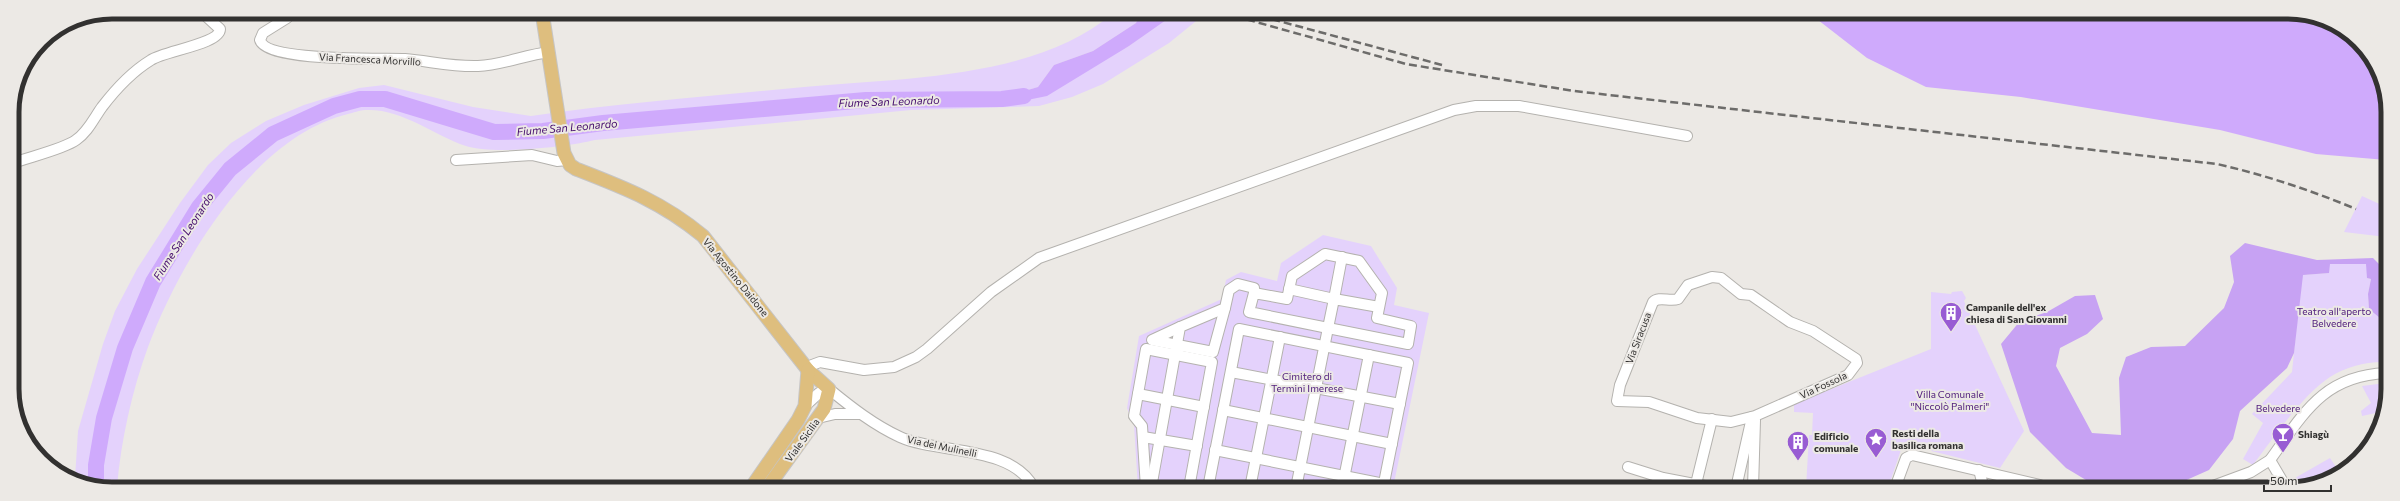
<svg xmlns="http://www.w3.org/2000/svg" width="2400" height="501" font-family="Commissioner,sans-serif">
<rect width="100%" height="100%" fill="#ece9e5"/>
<g fill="#e4d2fc">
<path d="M1113,13H1141L1136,23L1093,51L1054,65L1038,87L1011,95L1012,103L1129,46L1171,15L1176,13H1206L1169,43L1103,84L1072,97L1039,106L911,110L595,140C567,147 493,155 466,146C433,135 402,108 365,110C360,110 353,113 348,114C254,136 180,262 148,347C132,391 121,440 117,487H92L75,478L78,431L103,344L115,311L137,269L180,203L208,165L231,143L266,121L304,105L359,88L384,85L473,107L531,116C621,103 713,96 804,87C900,78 1037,79 1113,13Z"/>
<polygon points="2362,196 2386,207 2386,237 2344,232"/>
<polygon points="1323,235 1371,246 1397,288 1394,305 1429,313 1393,488 1138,488 1134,425 1127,408 1139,336 1222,299 1226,280 1241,272 1277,281 1281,263"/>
<path d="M2329,264H2367V278L2371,279L2368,294L2369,309L2386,323V362C2368,361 2345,367 2330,377C2302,395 2273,439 2253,465L2243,459L2263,423L2252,414L2292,372L2302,275L2328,273Z"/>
<polygon points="1962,291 1966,298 1964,301 2024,431 2000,468 1903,444 1888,488 1806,488 1809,435 1812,435 1813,413 1794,412 1794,404 1931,349 1931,292 1951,294 1952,292"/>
<polygon points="2386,383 2385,411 2362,416 2361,411 2371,403 2362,386"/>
<polygon points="2330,458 2340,473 2326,482 2292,489 2288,482"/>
</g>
<polygon fill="#c7a2f3" points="2245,243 2317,260 2373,258 2386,271 2386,323 2369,309 2368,294 2371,279 2367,278 2366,264 2330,264 2329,273 2303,275 2294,353 2287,368 2240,411 2233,439 2209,470 2173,486 2151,483 2143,489 2101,489 2066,468 2030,432 2001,344 2020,321 2047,312 2075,296 2095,295 2103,319 2087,334 2060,348 2056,366 2092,433 2121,435 2119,378 2126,357 2151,347 2185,346 2224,308 2234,282 2230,256"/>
<g fill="#cfaafc">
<polygon points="1141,13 1176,13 1129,46 1047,96 1012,103 1002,99 1011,95 1038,87 1054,65 1093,51 1136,23"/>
<polygon points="1809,13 2308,14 2359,41 2386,92 2386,160 2316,154 2220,130 2021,97 1926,87 1867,58"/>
</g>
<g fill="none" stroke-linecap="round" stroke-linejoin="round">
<polyline stroke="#cfaafc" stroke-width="16" points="96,487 96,465 104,418 125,348 153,282 199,207 230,169 273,134 334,106 360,99 385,99 494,132 543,131 603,123 866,100 1002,99 1024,96"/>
<g stroke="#b4b2ae" stroke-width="12">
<g id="minor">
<polyline points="234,12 249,14 260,12"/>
<path d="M286,12L287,18L263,33L260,40C266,62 383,58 405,59C429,61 453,67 478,66C502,65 525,55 549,52"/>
<polyline points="456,160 532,155 557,161 567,160"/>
<path d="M13,163C29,157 64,149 76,140C88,132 94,118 102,107C115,90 133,71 151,60C164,51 220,44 220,29L207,17L205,12"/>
<path d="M1712,277L1721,278L1741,294L1751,295L1790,322L1813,331L1856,359L1857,363L1848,375L1755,416L1731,422L1697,418L1649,402L1617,401L1620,385L1653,302C1659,296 1670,302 1678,299L1688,285Z"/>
<polyline points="1289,289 1334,299 1342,257"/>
<polyline points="1180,327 1152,340 1213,352 1225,308"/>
<polyline points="808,370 812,365 820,362 864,370 894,367 916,357 927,349 991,292 1039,258 1454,110 1476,106 1519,106 1687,136"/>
<polyline points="1231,372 1400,404"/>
<polyline points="1138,394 1204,407"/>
<path d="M805,406L819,393L829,389C851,407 874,425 900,437C938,454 1012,445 1034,488"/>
<polyline points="1223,410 1392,444"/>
<polyline points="818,418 835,414 860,414"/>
<polyline points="1143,437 1197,446"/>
<polyline points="1215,450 1384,484"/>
<polyline points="2270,460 2287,489"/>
<polyline points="1628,467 1663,478 1715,488"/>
<polyline points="1979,470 1984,489"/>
<polyline points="1146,488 1142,426 1134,416 1146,349 1212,362 1189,488"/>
<polyline points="1151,488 1180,327 1225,308 1229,290 1238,284 1254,288 1254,293"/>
<polyline points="1208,488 1239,329 1408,363 1383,488"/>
<polyline points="1250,488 1280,337"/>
<polyline points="1296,488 1328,328 1408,344 1411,326 1377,318 1382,293 1359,261 1325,254 1292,276 1287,299 1254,293 1249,312 1328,328 1334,299 1379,307"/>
<polyline points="1342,488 1369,355"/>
<polyline points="1695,488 1712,419"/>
<polyline points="1736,488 1752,417"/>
<polyline points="1753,488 1755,420"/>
<polyline points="1895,488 1906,458 1912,455 2040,485 2045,489"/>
<path d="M2205,489L2251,472L2270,460C2304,413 2323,376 2386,373"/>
</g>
</g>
<g stroke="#c6c5c5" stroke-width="15">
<g id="major">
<path d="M542,12L564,153L570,165L576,169C625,188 662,202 703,236L808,370L829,389L824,409L767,488"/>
<polyline points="751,488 798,420 805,406 808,370"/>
</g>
</g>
<use href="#minor" stroke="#fff" stroke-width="10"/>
<use href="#major" stroke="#debe7e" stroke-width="13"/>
<g stroke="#6d6c6a" stroke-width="2.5" stroke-dasharray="8 4" stroke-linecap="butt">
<path d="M1224,13L1406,64L1574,91L2217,164C2265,175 2310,190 2356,209"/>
<polyline points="1249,13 1442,65"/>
</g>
</g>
<defs>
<g id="building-pin" transform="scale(1.15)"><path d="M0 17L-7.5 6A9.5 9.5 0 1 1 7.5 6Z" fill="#985cd3" stroke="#ece9e5"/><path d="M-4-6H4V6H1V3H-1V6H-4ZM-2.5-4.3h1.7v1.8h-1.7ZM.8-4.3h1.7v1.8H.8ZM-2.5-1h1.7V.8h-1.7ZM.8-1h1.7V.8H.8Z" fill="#fff"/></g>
<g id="bar-pin" transform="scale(1.15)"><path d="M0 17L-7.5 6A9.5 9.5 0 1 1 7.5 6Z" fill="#985cd3" stroke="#ece9e5"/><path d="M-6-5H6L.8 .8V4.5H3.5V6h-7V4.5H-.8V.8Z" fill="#fff"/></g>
<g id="sight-pin" transform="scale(1.15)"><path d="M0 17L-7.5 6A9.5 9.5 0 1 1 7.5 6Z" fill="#985cd3" stroke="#ece9e5"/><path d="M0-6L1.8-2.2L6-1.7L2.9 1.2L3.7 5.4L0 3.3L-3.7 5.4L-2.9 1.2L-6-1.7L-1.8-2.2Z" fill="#fff"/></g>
</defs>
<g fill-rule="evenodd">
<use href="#building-pin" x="1951" y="313"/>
<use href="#bar-pin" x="2283" y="434"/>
<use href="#sight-pin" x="1876" y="439"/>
<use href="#building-pin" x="1798" y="442"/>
</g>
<g text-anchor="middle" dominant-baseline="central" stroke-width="4" stroke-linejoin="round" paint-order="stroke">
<g font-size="10" fill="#323130" stroke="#ece9e5">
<text transform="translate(370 59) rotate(3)">Via Francesca Morvillo</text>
<text transform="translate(736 277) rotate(51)">Via Agostino Daidone</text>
<text transform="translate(1638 338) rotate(-69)">Via Siracusa</text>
<text transform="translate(1823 385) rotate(-25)">Via Fossola</text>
<text transform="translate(802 440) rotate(-54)">Viale Sicilia</text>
<text transform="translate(942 446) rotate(12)">Via dei Mulinelli</text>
</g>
<g font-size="10" font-weight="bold" fill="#323130" stroke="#ece9e5" text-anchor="start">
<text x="1966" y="307">Campanile dell'ex<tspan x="1966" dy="12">chiesa di San Giovanni</tspan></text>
<text x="1892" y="433">Resti della<tspan x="1892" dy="12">basilica romana</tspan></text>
<text x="2298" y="434">Shiagù</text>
<text x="1814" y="436">Edificio<tspan x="1814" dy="12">comunale</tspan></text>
</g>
<g font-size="10" fill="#52207d" stroke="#ece9e5">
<text x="2334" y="311">Teatro all'aperto<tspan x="2334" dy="12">Belvedere</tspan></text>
<text x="1307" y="376">Cimitero di<tspan x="1307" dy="12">Termini Imerese</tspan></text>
<text x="1950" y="394">Villa Comunale<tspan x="1950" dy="12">"Niccolò Palmeri"</tspan></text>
<text x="2278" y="408">Belvedere</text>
</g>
<g font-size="11" font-style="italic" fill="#430a6b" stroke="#ece9e5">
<text transform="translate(889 101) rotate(-2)">Fiume San Leonardo</text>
<text transform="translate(567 127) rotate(-5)">Fiume San Leonardo</text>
<text transform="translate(183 236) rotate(-57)">Fiume San Leonardo</text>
</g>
</g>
<path d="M0 0H2400V501H0ZM112 19H2288A93 93 0 0 1 2381 112V389A93 93 0 0 1 2288 482H112A93 93 0 0 1 19 389V112A93 93 0 0 1 112 19Z" fill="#ece9e5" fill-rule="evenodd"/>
<path fill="none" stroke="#323130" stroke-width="5" d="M112 19H2288A93 93 0 0 1 2381 112V389A93 93 0 0 1 2288 482H112A93 93 0 0 1 19 389V112A93 93 0 0 1 112 19Z"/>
<path d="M2264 485v6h67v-6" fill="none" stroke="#323130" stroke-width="2"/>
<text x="2270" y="485" font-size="12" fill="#323130" stroke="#ece9e5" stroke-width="3" paint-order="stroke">50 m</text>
</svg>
